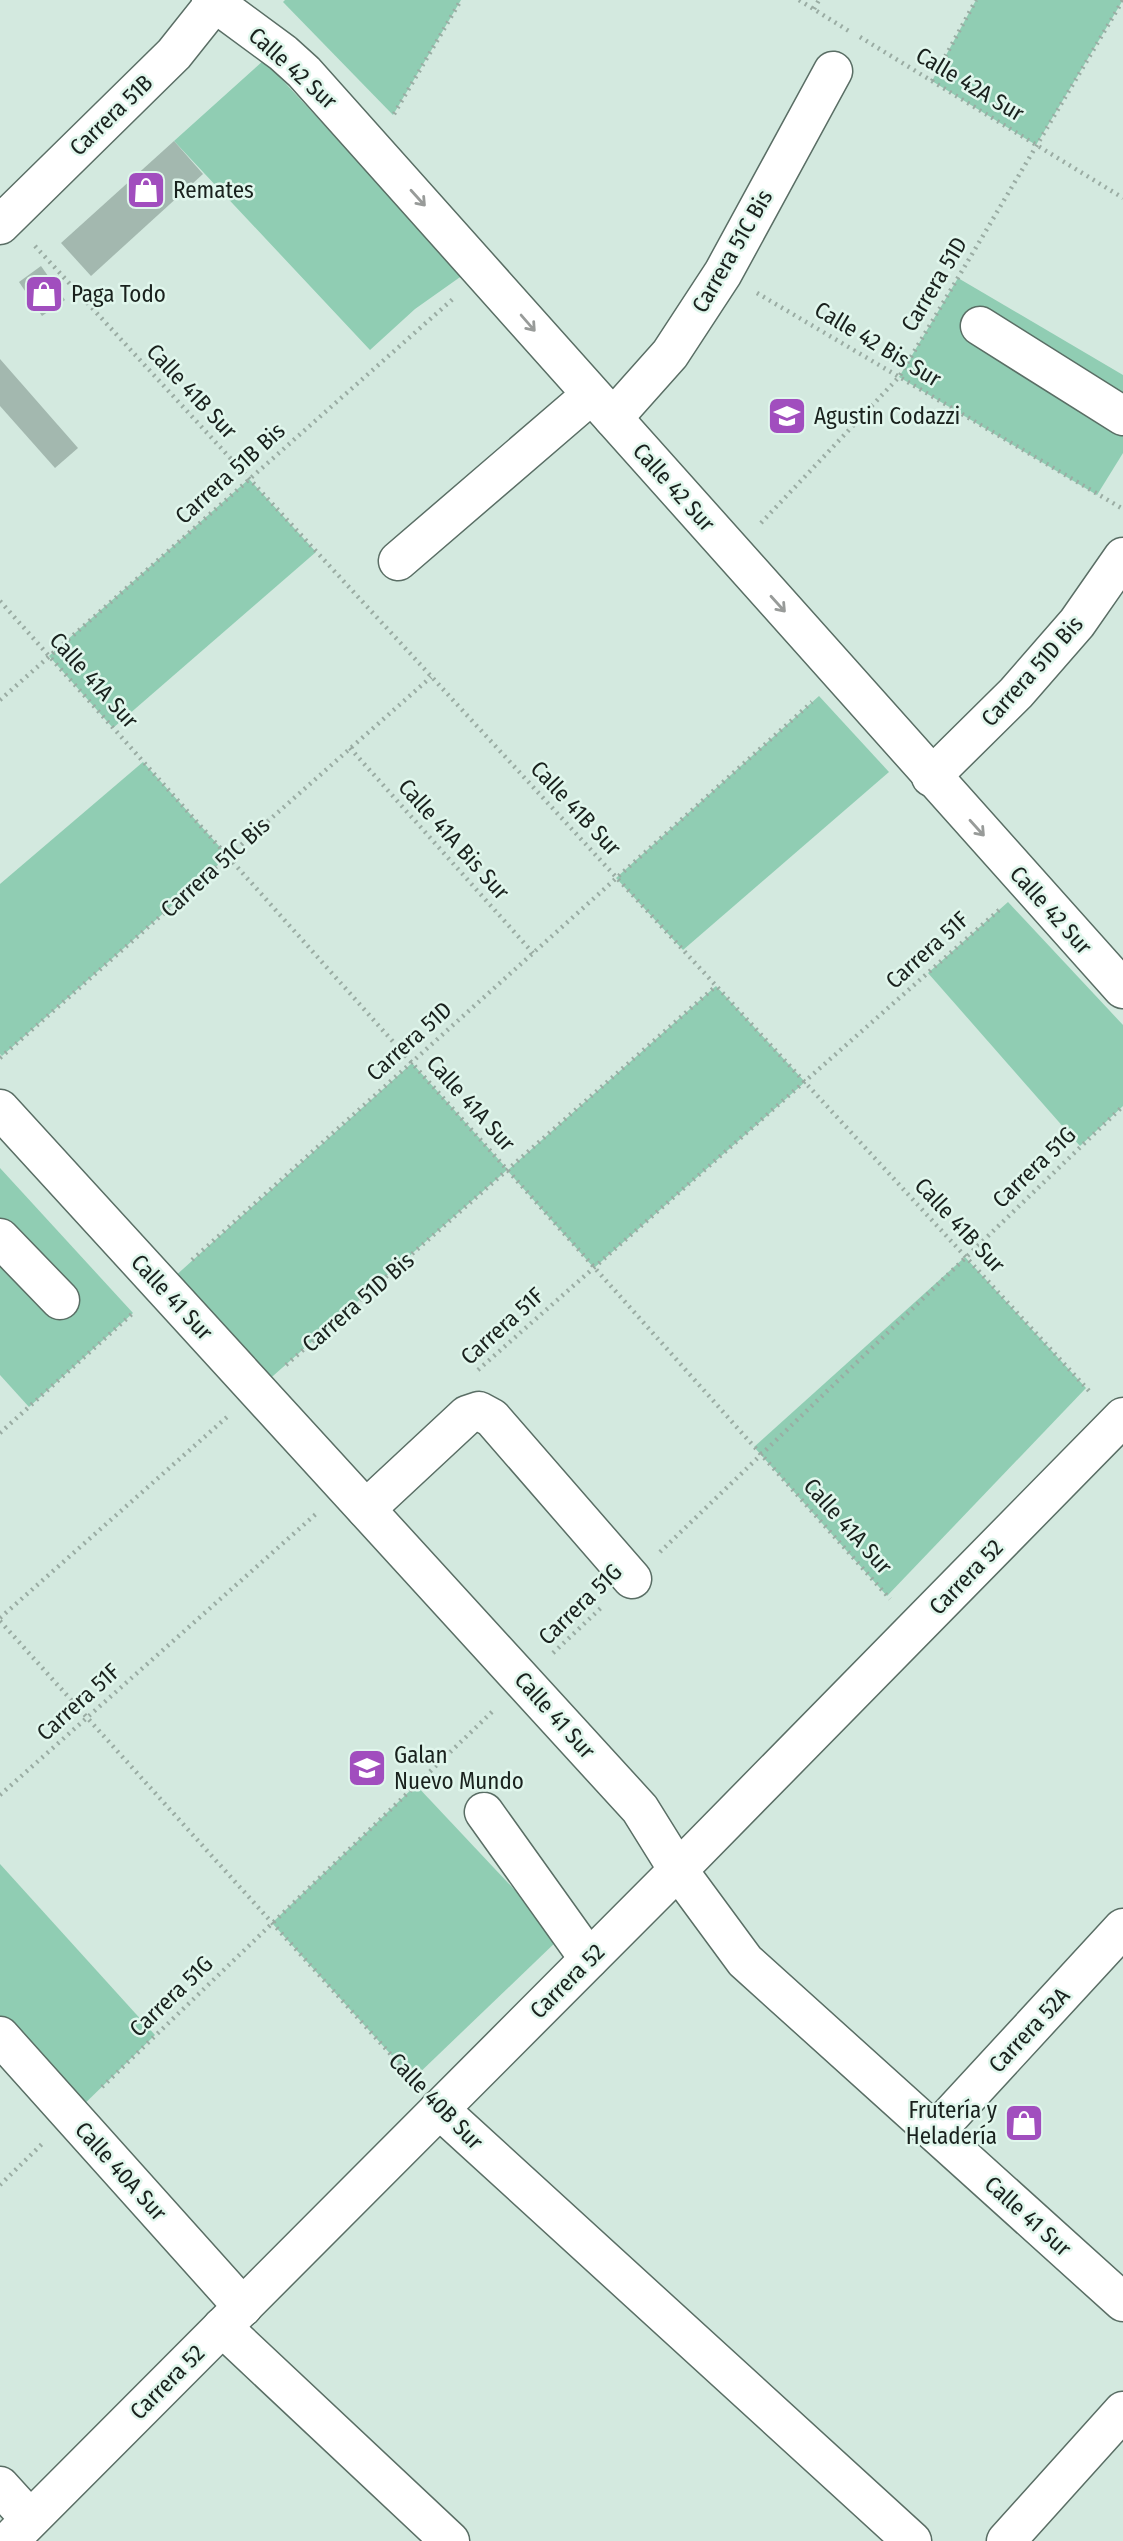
<svg xmlns="http://www.w3.org/2000/svg" width="1123" height="2541" font-family="'Fira Sans Condensed',sans-serif">
<rect width="100%" height="100%" fill="#d3e9df"/>
<g fill="#90cdb3">
<polygon points="285,0 461,0 393,115 283,2"/>
<polygon points="976,0 1123,0 1036,145 932,81"/>
<polygon points="264,60 463,275 415,309 370,350 174,141"/>
<polygon points="958,278 1123,375 1123,453 1097,495 899,377"/>
<polygon points="249,479 316,552 113,728 49,656"/>
<polygon points="819,696 889,772 683,950 616,878"/>
<polygon points="143,762 228,856 2,1056 0,1054 0,884"/>
<polygon points="1008,902 1123,1025 1123,1106 1080,1146 928,973"/>
<polygon points="716,986 805,1082 594,1268 507,1170 257,1390 163,1287 412,1063 508,1170"/>
<polygon points="0,1168 133,1313 29,1407 0,1375"/>
<polygon points="965,1257 1086,1388 887,1596 754,1447"/>
<polygon points="416,1785 560,1938 413,2079 272,1923"/>
<polygon points="0,1864 155,2035 72,2116 0,2036"/>
</g>
<g fill="#a3b8af">
<polygon points="174,141 203,174 91,276 61,243"/>
<polygon points="41,266 65,300 42,316 19,282"/>
<polygon points="0,359 78,448 55,468 0,406"/>
</g>
<g fill="none" stroke-linecap="round" stroke-linejoin="round">
<g stroke="#5a6e65" stroke-width="41">
<g id="minor">
<polyline points="211,0 283,53 304,72 1123,989"/>
<polyline points="0,225 174,54 217,0"/>
<polyline points="980,326 1123,416"/>
<polyline points="613,418 670,354 723,273 833,71"/>
<polyline points="398,561 591,395"/>
<polyline points="931,777 1016,693 1077,623 1123,557"/>
<polyline points="0,1109 640,1809 678,1870 745,1961 1123,2302"/>
<polyline points="0,1238 60,1300"/>
<polyline points="366,1509 467,1415 479,1411 492,1418 632,1579"/>
<polyline points="484,1812 589,1959"/>
<polyline points="0,2036 243,2307"/>
<polyline points="439,2109 912,2541"/>
<polyline points="935,2132 1123,1928"/>
<polyline points="222,2327 450,2541"/>
<polyline points="0,2486 30,2519"/>
<polyline points="9,2541 678,1870 1123,1417"/>
<polyline points="1006,2541 1123,2411"/>
</g>
</g>
<g stroke="#9aaca3" stroke-width="4.5" stroke-dasharray="2 5" stroke-linecap="butt">
<polyline points="799,0 852,33"/>
<polyline points="814,9 819,0"/>
<polyline points="860,37 1123,198"/>
<polyline points="932,81 976,0"/>
<polyline points="394,114 461,0"/>
<polyline points="35,246 1091,1393"/>
<polyline points="757,293 1123,509"/>
<polyline points="761,523 899,377 1123,0"/>
<polyline points="0,601 890,1599"/>
<polyline points="0,700 454,298"/>
<polyline points="350,748 533,953"/>
<polyline points="0,1058 431,677"/>
<polyline points="192,1260 812,702"/>
<polyline points="286,1365 716,986"/>
<polyline points="478,1370 999,910"/>
<polyline points="0,1433 133,1313"/>
<polyline points="660,1552 1123,1106"/>
<polyline points="0,1618 227,1417"/>
<polyline points="0,1621 412,2078"/>
<polyline points="553,1653 603,1606"/>
<polyline points="0,1795 317,1513"/>
<polyline points="102,2087 494,1710"/>
<polyline points="0,2185 42,2144"/>
</g>
<use href="#minor" stroke="#fff" stroke-width="38"/>
</g>
<defs><path id="oneway-shaft" d="M-6 0H5M1.5-3L5.5 0L1.5 3" fill="none" stroke-width="1.6" stroke-linecap="round" stroke-linejoin="round" transform="scale(1.75)"/></defs>
<g stroke="#989b99">
<use href="#oneway-shaft" transform="translate(418 198) rotate(48)"/>
<use href="#oneway-shaft" transform="translate(528 323) rotate(49)"/>
<use href="#oneway-shaft" transform="translate(778 604) rotate(48)"/>
<use href="#oneway-shaft" transform="translate(977 828) rotate(48)"/>
</g>
<defs>
<g id="shop-square" transform="scale(2.0125)"><rect x="-9" y="-9" width="18" height="18" rx="4" fill="#a14ebe" stroke="#e0f6ec"/><path d="M-5-2.5h2.3a2.7 3.5 0 0 1 5.4 0H5L5.5 6h-11ZM-1.5-2.5h3a1.5 2.3 0 0 0-3 0Z" fill="#fff"/></g>
<g id="school-square" transform="scale(2.0125)"><rect x="-9" y="-9" width="18" height="18" rx="4" fill="#a14ebe" stroke="#e0f6ec"/><path d="M0-5L7-2L0 1L-7-2ZM-4 1L0 2.5L4 1V4Q0 6-4 4Z" fill="#fff"/></g>
</defs>
<g fill-rule="evenodd">
<use href="#shop-square" x="146" y="190"/>
<use href="#shop-square" x="44" y="294"/>
<use href="#school-square" x="787" y="416"/>
<use href="#school-square" x="367" y="1768"/>
<use href="#shop-square" x="1024" y="2123"/>
</g>
<g text-anchor="middle" dominant-baseline="central" stroke-width="5" stroke-linejoin="round" paint-order="stroke">
<g font-size="23" fill="#19211d" stroke="#e0f6ec">
<text transform="translate(293 68) rotate(42)">Calle 42 Sur</text>
<text transform="translate(970 84) rotate(31)">Calle 42A Sur</text>
<text transform="translate(111 115) rotate(-44)">Carrera 51B</text>
<text transform="translate(732 251) rotate(-60)">Carrera 51C Bis</text>
<text transform="translate(934 284) rotate(-59)">Carrera 51D</text>
<text transform="translate(878 344) rotate(31)">Calle 42 Bis Sur</text>
<text transform="translate(192 391) rotate(47)">Calle 41B Sur</text>
<text transform="translate(230 473) rotate(-42)">Carrera 51B Bis</text>
<text transform="translate(674 487) rotate(48)">Calle 42 Sur</text>
<text transform="translate(1032 671) rotate(-48)">Carrera 51D Bis</text>
<text transform="translate(94 680) rotate(48)">Calle 41A Sur</text>
<text transform="translate(576 808) rotate(47)">Calle 41B Sur</text>
<text transform="translate(454 839) rotate(48)">Calle 41A Bis Sur</text>
<text transform="translate(215 867) rotate(-42)">Carrera 51C Bis</text>
<text transform="translate(1051 910) rotate(48)">Calle 42 Sur</text>
<text transform="translate(927 950) rotate(-42)">Carrera 51F</text>
<text transform="translate(409 1041) rotate(-42)">Carrera 51D</text>
<text transform="translate(471 1103) rotate(48)">Calle 41A Sur</text>
<text transform="translate(1034 1167) rotate(-44)">Carrera 51G</text>
<text transform="translate(960 1225) rotate(47)">Calle 41B Sur</text>
<text transform="translate(172 1297) rotate(47)">Calle 41 Sur</text>
<text transform="translate(358 1302) rotate(-41)">Carrera 51D Bis</text>
<text transform="translate(502 1326) rotate(-42)">Carrera 51F</text>
<text transform="translate(848 1526) rotate(48)">Calle 41A Sur</text>
<text transform="translate(966 1577) rotate(-46)">Carrera 52</text>
<text transform="translate(580 1604) rotate(-44)">Carrera 51G</text>
<text transform="translate(78 1702) rotate(-42)">Carrera 51F</text>
<text transform="translate(555 1715) rotate(48)">Calle 41 Sur</text>
<text transform="translate(567 1981) rotate(-45)">Carrera 52</text>
<text transform="translate(171 1996) rotate(-44)">Carrera 51G</text>
<text transform="translate(1029 2030) rotate(-47)">Carrera 52A</text>
<text transform="translate(436 2101) rotate(46)">Calle 40B Sur</text>
<text transform="translate(121 2171) rotate(48)">Calle 40A Sur</text>
<text transform="translate(1028 2216) rotate(42)">Calle 41 Sur</text>
<text transform="translate(167 2382) rotate(-45)">Carrera 52</text>
</g>
<g font-size="23" fill="#19211d" stroke="#e0f6ec" text-anchor="start">
<text x="173" y="190">Remates</text>
<text x="71" y="294">Paga Todo</text>
<text x="814" y="416">Agustin Codazzi</text>
<text x="394" y="1755">Galan<tspan x="394" dy="26">Nuevo Mundo</tspan></text>
<text x="997" y="2110" text-anchor="end">Frutería y<tspan x="997" dy="26">Heladería</tspan></text>
</g>
</g>
</svg>
